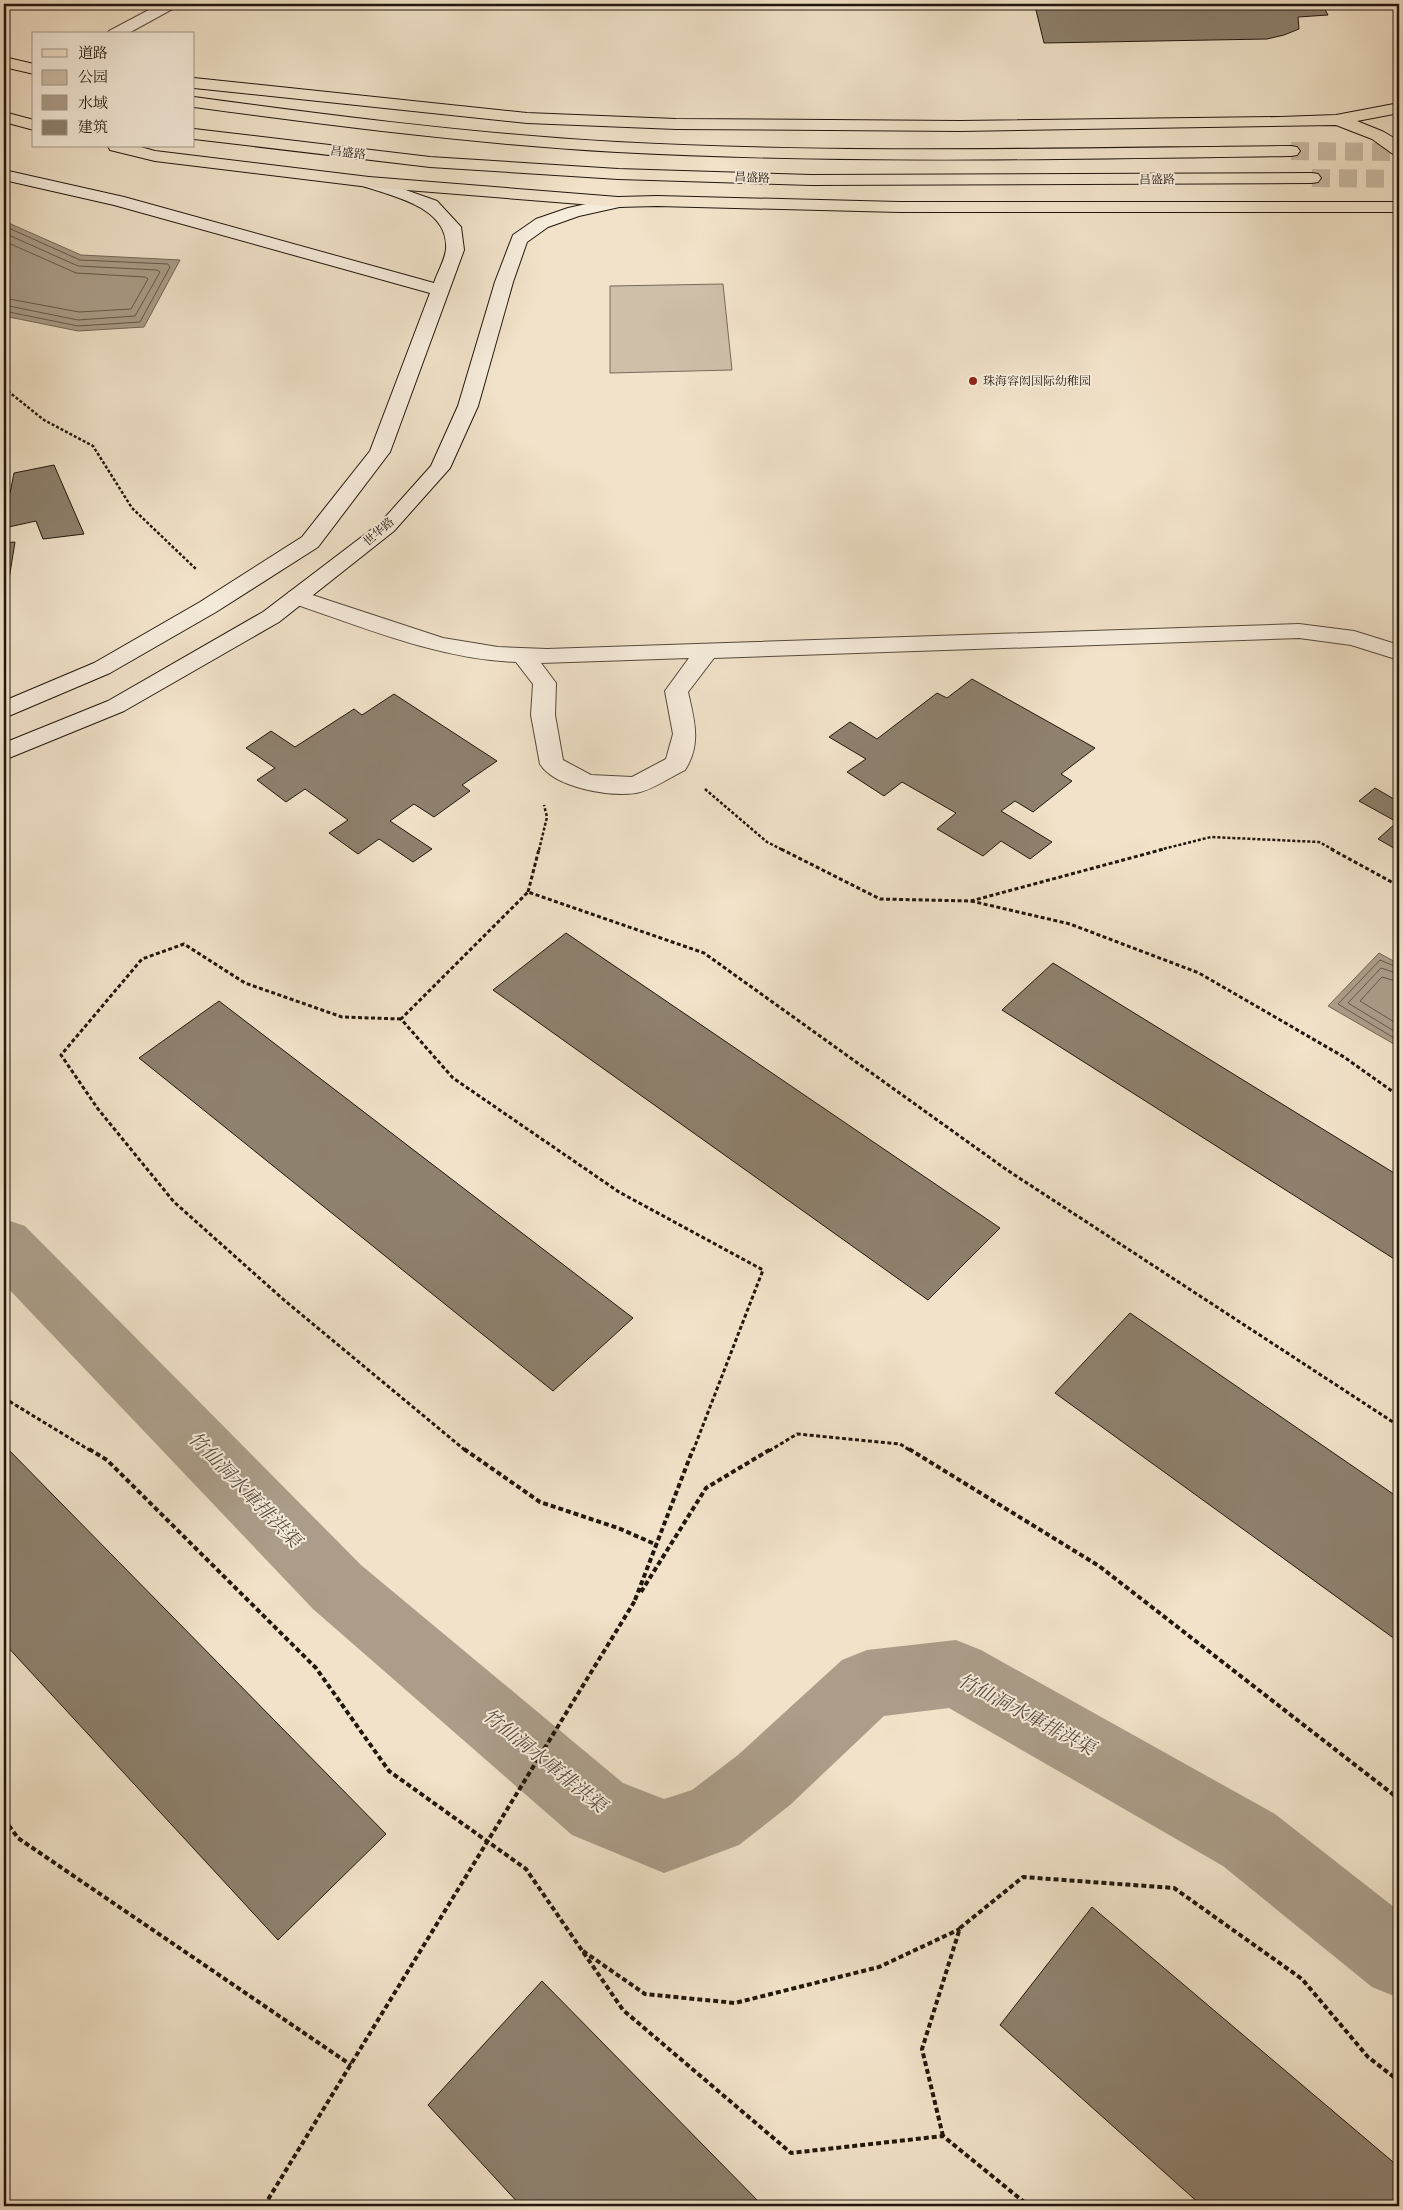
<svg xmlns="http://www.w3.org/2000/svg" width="1403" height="2210" font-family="'IM FELL DW Pica','Noto Serif SC',serif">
<rect width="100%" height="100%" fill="#f1e2c9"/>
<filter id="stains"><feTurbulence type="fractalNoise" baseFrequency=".004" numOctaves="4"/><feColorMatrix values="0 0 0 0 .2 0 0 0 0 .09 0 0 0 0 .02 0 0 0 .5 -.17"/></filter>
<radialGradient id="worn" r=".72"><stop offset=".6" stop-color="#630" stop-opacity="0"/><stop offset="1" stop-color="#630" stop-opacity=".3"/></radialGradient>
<polygon fill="#cebfa9" stroke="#786b5a" points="723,284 732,370 610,373 610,286"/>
<g fill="#ab9d89" stroke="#746757">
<polygon points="4,221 81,255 180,260 144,327 78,331 4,316"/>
<polygon points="1379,953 1399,964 1399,1047 1328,1006"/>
</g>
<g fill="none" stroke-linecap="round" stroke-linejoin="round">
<g stroke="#665a4a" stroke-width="1">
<polyline points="4,226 80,260 168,264 170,267 140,322 78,326 4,311"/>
<polyline points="4,233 78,266 157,270 160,272 135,316 78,320 4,305"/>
<polyline points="4,241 76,273 145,277 148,279 131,309 79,312 4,298"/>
<polyline points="1399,968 1380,960 1338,1004 1399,1041"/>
<polyline points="1399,974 1381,968 1348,1003 1399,1034"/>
<polyline points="1399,982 1382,977 1360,1001 1399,1025"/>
</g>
<polygon fill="#ab9d89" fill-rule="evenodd" points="4,1219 25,1226 361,1565 623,1783 664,1799 692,1790 738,1755 842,1660 867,1650 956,1640 981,1650 1275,1814 1399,1911 1399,1998 1372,1987 1223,1866 949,1708 884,1716 790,1805 739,1845 664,1873 572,1835 313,1609 4,1284"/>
</g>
<g fill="#8e816e" stroke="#22170c">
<polygon points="1152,4 1322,4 1328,15 1298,17 1299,29 1284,35 1267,39 1044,43 1035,6"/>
<polygon points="54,465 84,534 43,539 36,521 4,528 4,495 10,493 14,473"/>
<polygon points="15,542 5,604 4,604 4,543"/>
<polygon points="972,679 1095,748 1061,774 1072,781 1033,812 1015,801 1001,811 1052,842 1030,859 1001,841 983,856 937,829 956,813 902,782 884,796 847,772 866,759 829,737 850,722 877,739 937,693 947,698"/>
<polygon points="394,694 497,761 462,785 470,791 434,817 414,804 390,821 432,849 413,862 379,839 358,854 329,833 348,820 305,789 286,802 257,780 275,768 246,748 271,731 295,747 354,709 362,715"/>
<polygon points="1375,788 1399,802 1399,851 1378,839 1397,822 1359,801"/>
<polygon points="566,933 1000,1228 928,1300 493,990"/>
<polygon points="1053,963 1399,1176 1399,1262 1002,1010"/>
<polygon points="219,1001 633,1318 553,1391 139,1058"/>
<polygon points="1130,1313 1399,1498 1399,1642 1055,1393"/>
<polygon points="4,1445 386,1834 278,1940 4,1643"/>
<polygon points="1092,1907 1399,2167 1399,2206 1202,2206 1000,2025"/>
<polygon points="542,1981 763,2206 521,2206 428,2105"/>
</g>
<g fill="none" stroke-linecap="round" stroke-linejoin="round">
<g stroke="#c8b9a3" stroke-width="18" stroke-dasharray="18 9" stroke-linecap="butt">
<polyline points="1291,151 1399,152"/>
<polyline points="1312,178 1399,179"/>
</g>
<g stroke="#564a3b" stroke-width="2">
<path id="lane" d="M297,590L443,638L498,647L547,649L1299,624L1354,631L1399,645V660L1351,645L1299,638L714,658L688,692C694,719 702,744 685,770C670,777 653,790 636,793C610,797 555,788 540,764L531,715L533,684L516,662C437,659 363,627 289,602L286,597L289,592ZM689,658L665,691L673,734L666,759L632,777L591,775L563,760L555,715L556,683L541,663Z"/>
</g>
<g stroke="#564a3b" stroke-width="2">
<polygon id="street" points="160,4 179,4 176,7 127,34 107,34 109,31"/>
</g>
<g stroke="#22170c" stroke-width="2">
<g id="secondary">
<path d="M4,170L124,197L434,283C437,273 445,260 446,249C449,207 394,197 363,186L360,182L363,178L369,177L437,201L461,227L464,250L390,452L318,547L216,612L110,673L4,718V701L94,663L200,602L302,537L370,451L430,293L114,205L4,180Z"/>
<polygon points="618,197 624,198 627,202 624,206 579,216 548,227 527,242 513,282 478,406 450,468 394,531 279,622 124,711 4,760 4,743 108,701 263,612 380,523 431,466 458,406 495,282 513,235 536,219 568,208"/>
</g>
</g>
<g stroke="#22170c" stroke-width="2">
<g id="primary">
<polygon points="4,57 34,64 34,74 4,67"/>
<polygon points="194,78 527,113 676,119 960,121 1280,117 1336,115 1399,103 1399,113 1357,121 1384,132 1399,141 1399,155 1393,154 1372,139 1336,125 960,131 676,129 527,123 194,88"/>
<path d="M194,97C335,116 475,134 617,142C841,154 1066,148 1291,146L1297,147L1300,151L1297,155L1291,156C1066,159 841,164 617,152C475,144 334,126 194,107Z"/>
<polygon points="4,112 34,120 34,130 4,122"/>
<polygon points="194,129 430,157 618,169 811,175 1312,173 1318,174 1321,178 1318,182 1312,183 811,185 618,179 430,167 194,139"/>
<polygon points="108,146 137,146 155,151 369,177 618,197 657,196 899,202 1399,202 1399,212 899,212 657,206 618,207 369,187 155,161 110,150"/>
</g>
</g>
<g stroke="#22170c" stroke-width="2.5" stroke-dasharray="3 2" stroke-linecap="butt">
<polyline points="4,388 44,420 93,446 132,508 197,570"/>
<polyline points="705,789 767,842 783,850"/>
<polyline points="539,850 547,817 544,805"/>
<polyline points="1159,850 1211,837 1319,842 1334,850"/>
</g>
<g stroke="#22170c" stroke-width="3" stroke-dasharray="4 2.5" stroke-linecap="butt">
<polyline points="781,849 880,899 971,901 1164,849"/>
<polyline points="1331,849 1399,886"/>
<polyline points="528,892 539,849"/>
<polyline points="971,901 1070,924 1199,973 1344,1057 1399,1096"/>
<polyline points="401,1019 342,1017 245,983 184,944 142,959 61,1055 98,1109 174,1202 284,1300 466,1451"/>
<polyline points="4,1398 91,1451"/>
<polyline points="693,1451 763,1270 619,1192 453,1078 401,1019 528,892 704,953 1007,1170 1399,1426"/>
<polyline points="769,1451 797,1434 900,1444 911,1451"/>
</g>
<g stroke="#22170c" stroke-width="4" stroke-dasharray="5 3" stroke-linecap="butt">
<polyline points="89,1449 107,1460 316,1668 389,1771 526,1869 623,2010 791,2153 943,2136 1029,2206"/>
<polyline points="464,1449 540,1502 618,1528 657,1545"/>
<polyline points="909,1449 1099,1566 1399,1799"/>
<polyline points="641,1592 706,1488 771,1449"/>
<polyline points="635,1600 693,1449"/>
<polyline points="4,1819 18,1838 351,2065"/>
<polyline points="583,1951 645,1994 735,2003 879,1967 960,1929"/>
<polyline points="943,2136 922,2049 960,1928 1023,1877 1174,1888 1302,1979 1368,2057 1399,2081"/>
<polyline points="264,2206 636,1599"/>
</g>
<use href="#lane" fill="#f6ecdc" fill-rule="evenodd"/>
<use href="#street" fill="#f6ecdc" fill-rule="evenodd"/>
<use href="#secondary" fill="#f6ecdc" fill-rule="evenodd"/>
<use href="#primary" fill="#f1e2c9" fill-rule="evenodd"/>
</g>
<circle fill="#8f2418" stroke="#f6ecdc" stroke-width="2" cx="973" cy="381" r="5"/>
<g text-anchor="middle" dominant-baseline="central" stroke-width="4" stroke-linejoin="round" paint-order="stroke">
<g font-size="12" fill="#22170c" stroke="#f6ecdc">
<text transform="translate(348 153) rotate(7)">昌盛路</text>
<text transform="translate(752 178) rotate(2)">昌盛路</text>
<text transform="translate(1157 180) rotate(-1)">昌盛路</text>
<text transform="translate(379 532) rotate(-41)">世华路</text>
</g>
<g font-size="12" fill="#22170c" stroke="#f6ecdc" text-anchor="start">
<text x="983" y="381">珠海容闳国际幼稚园</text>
</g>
<g font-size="19" font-style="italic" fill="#594d3e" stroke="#f6ecdc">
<text transform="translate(244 1490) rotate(46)">竹仙洞水庫排洪渠</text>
<text transform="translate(1026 1715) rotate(28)">竹仙洞水庫排洪渠</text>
<text transform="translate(544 1761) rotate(39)">竹仙洞水庫排洪渠</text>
</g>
</g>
<rect width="1403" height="2210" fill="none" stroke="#f1e2c9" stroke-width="20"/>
<rect x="5" y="5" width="1393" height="2200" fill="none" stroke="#22170c" stroke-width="2.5"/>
<rect x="10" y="10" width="1383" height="2190" fill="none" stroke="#22170c"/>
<rect x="32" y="32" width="162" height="115" fill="#f6ecdc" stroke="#a19789"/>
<rect x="42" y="49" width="25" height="8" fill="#f1e2c9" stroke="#a19789"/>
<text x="78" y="58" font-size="15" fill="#22170c">道路</text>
<rect x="42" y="70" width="25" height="15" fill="#cebfa9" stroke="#a19789"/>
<text x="78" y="82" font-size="15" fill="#22170c">公园</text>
<rect x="42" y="95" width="25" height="15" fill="#ab9d89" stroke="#a19789"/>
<text x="78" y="108" font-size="15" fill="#22170c">水域</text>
<rect x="42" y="120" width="25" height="15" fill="#8e816e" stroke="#a19789"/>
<text x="78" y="132" font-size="15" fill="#22170c">建筑</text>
<rect width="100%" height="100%" filter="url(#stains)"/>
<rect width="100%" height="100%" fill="url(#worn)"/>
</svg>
